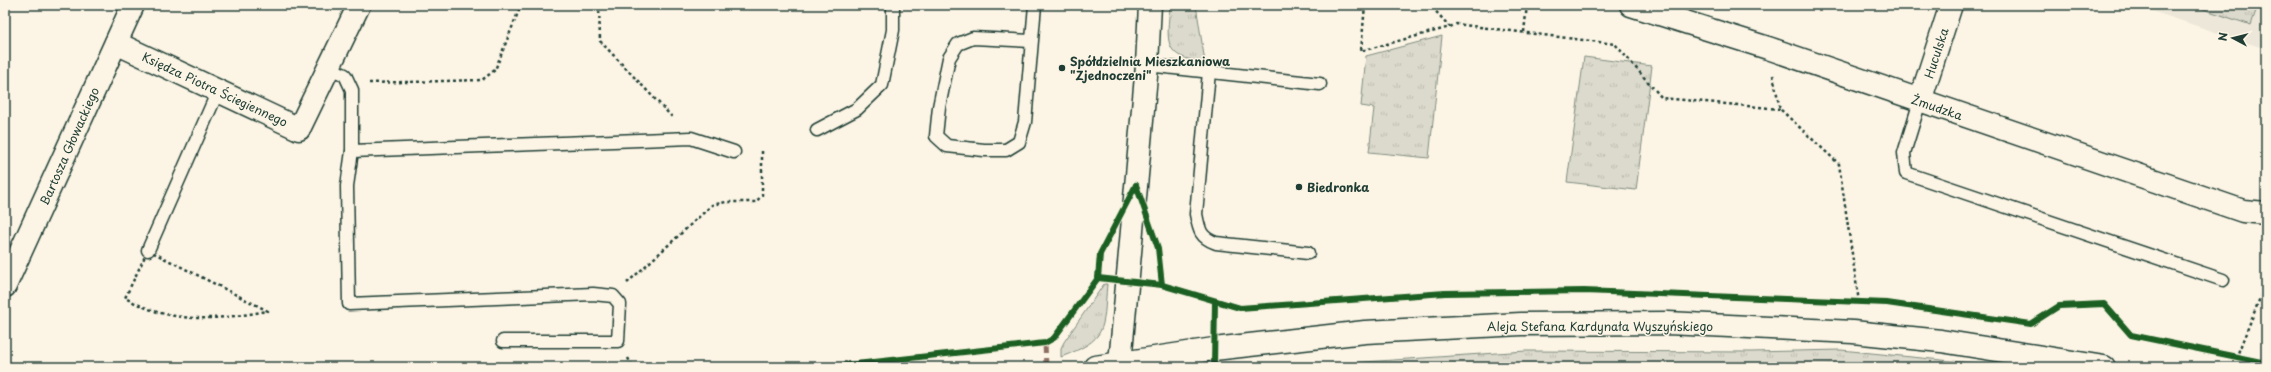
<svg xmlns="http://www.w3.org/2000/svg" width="2271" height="372" font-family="'Playpen Sans',sans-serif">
<defs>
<pattern id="grass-tufts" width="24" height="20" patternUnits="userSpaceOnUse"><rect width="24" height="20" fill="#dcdacc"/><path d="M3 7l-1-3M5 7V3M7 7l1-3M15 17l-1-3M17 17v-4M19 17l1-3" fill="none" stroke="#bcbcb0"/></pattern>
</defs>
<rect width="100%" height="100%" fill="#fcf5e5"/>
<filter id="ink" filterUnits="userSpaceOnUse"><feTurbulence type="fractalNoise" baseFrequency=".025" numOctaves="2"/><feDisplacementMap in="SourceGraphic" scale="8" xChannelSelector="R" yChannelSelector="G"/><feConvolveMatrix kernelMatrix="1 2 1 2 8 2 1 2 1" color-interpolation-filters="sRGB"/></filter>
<g filter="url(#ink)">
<polygon fill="#ece7d8" points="2134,5 2266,5 2266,49"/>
<g fill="url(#grass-tufts)" stroke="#7e8c80">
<path d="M1170,5H1196L1205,62C1162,58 1167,41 1170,5Z"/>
<polygon points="2191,5 2258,5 2251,25"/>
<polygon points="1442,36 1429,158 1369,152 1374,108 1361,106 1366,56"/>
<polygon points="1584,57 1652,66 1636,190 1567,182"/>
<path d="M1104,284H1107C1103,331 1108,339 1061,357V348L1064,342Z"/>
<polygon points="1841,350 2012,367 1290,367 1526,351 1751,352"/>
</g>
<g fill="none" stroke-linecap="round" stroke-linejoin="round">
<g stroke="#1f3d34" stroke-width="15">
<g id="lane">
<polyline points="1031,41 973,38 958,44 949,58 939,107 936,136 947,146 984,150 1006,150 1019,142 1025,122 1035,5"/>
<polyline points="1147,65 1320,84"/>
<polyline points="330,68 345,75 352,90 352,151 347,186 349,304 593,294 613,296 620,304 618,341 503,341"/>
<path d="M1209,72L1196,214C1199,230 1200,237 1216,243L1308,253"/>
<polyline points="1920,101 1904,153 1906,173 2223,280"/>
<polyline points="817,130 857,109 882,85 893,30 893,5"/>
<polyline points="352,151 691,138 734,152"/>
<polyline points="148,250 218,91"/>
</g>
</g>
<g stroke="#1f3d34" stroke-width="25">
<g id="street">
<polyline points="1631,5 1768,48 2243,211 2266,213"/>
<polyline points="116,43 299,129 359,5"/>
<polyline points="1920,101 1951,5"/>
<polyline points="5,286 133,5"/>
<polyline points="1120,363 1147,65 1150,5"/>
</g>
</g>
<g stroke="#1f3d34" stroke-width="25">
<polyline id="primary" points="1095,367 1214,349 1365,332 1521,324 1668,323 1853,332 1941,341 2104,367"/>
</g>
<g stroke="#1f3d34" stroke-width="2.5" stroke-dasharray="3 3" stroke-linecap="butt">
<polyline points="599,5 600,41 673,118"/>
<polyline points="1365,5 1361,51 1450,27 1430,5"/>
<polyline points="1450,27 1456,24 1615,44 1662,98 1780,109"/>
<polyline points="1524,32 1527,5"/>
<polyline points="1773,75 1780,109 1839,164 1859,302"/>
<polyline points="369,83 482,80 495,70 521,5"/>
<path d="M148,250L268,311C232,317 200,322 165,314C151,311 137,304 125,298Z"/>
<polyline points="627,283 712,205 726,202 756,202 762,195 762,151"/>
<polyline points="628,358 632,366"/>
<polyline points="2236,358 2266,283"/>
</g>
<use href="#lane" stroke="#fcf5e5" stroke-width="12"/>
<use href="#street" stroke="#fcf5e5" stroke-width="22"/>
<use href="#primary" stroke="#fcf5e5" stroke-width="22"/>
<g stroke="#8d6e63" stroke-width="5" stroke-dasharray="10 5" stroke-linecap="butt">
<polyline points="1045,343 1046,367"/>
<polyline points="614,367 642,367"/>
</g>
<g stroke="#fcf5e5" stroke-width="8">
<g id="cycleway">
<polyline points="1136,185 1158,248 1162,285"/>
<polyline points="1098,278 1100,254 1136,185"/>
<polyline points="829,367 1045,343 1054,338 1098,278 1162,285 1240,308 1445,293 1584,291 1887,303 2031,324 2059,306 2104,304 2131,335 2266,363"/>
<polyline points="1214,367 1215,301"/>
</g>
</g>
<use href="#cycleway" stroke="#1b5e20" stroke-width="6"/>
</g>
</g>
<g fill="#1f3d34" stroke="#fcf5e5" stroke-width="1.5">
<circle cx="1062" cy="68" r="4"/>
<circle cx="1299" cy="187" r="4"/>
</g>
<g text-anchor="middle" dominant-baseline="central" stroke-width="3" stroke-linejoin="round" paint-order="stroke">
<g font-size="12" fill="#1f3d34" stroke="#fcf5e5">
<text transform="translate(1936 53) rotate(-72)">Huculska</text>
<text transform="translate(215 89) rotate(25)">Księdza Piotra Ściegiennego</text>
<text transform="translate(1937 107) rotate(19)">Żmudzka</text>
<text transform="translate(69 146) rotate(-66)">Bartosza Głowackiego</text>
<text x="1600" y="326">Aleja Stefana Kardynała Wyszyńskiego</text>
</g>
<g font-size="12" font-weight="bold" fill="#1f3d34" stroke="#fcf5e5" text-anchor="start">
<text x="1070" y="61">Spółdzielnia Mieszkaniowa<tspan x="1070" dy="14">"Zjednoczeni"</tspan></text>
<text x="1307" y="187">Biedronka</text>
</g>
</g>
<rect width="2271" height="372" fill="none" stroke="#fcf5e5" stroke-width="20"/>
<rect x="10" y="10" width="2251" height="352" fill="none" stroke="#1f3d34" stroke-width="1.5" filter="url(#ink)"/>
<g transform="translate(2233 38) rotate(277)" stroke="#fcf5e5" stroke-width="3" paint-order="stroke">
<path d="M0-3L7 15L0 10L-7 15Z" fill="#1f3d34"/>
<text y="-6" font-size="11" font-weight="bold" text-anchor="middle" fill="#1f3d34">N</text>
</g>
</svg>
